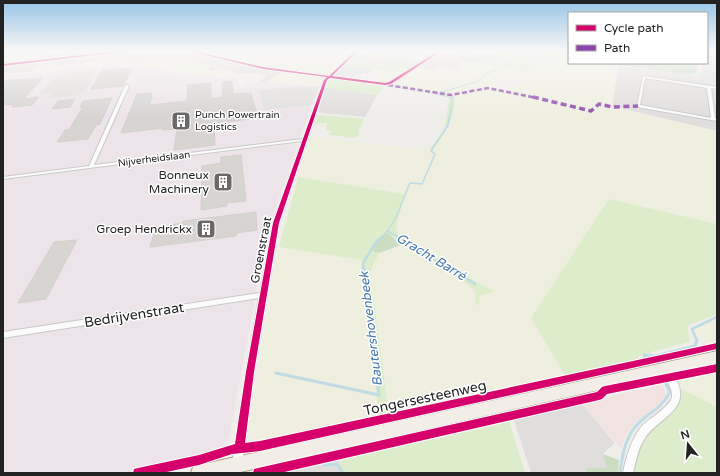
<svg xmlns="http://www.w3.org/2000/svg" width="720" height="476" font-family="'Varela Round',sans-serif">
<rect width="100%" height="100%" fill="#f0eeeb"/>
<g fill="#dfdedc">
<polygon points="68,51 106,51 110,53 29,61 28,59"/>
<polygon points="133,51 187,51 283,72 267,82 259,82 267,76 255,73 239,74 219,68 211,71 207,70 210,67 178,59 168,61 152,58 145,59 151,61 134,64 114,56 91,62 59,65 52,63 32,68 33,71 3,74 3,65"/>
<polygon points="707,51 717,51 717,86 700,83 700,75 703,63 707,63"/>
<polygon points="440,52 468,57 457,66 462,68 459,70 439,67 435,71 416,67"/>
<polygon points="356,54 389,57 388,58 420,62 413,68 347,61"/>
<polygon points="343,66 373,69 369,74 358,73 350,79 331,77"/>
<polygon points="618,66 697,76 701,84 679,81 717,90 717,131 612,106"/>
<polygon points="326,88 377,95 365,117 323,113 319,112 319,110"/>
<polygon points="581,403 615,443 603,454 607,468 586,468 587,473 531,473 513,417"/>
<polygon points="339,457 341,473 274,473"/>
</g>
<polygon fill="#f1e3e1" points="659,383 665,389 666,396 659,407 635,423 627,434 621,448 581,403 660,385"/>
<g fill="#ede4e9">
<polygon points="132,64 142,68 160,71 239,80 240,87 247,86 246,81 319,86 299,139 99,165 96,162 133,78 130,78 89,164 80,167 3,176 3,76"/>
<polygon points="287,144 298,144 268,230 229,437 224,447 178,463 134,473 3,473 3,180"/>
</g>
<g fill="#efefdf">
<polygon points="29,51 68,51 28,59 29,61 3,64 3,56"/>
<polygon points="208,51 356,51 331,74 325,76 273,69 199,53"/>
<polygon points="395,51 434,52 431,54 433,54 422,60 391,55"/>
<polygon points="541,56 568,59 569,63 597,63 618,66 612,106 597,103 592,110 504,89 520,86 524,81 513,78 488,87 452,95 389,85 416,67 435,71 439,67 459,70 461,68 457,67 464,61 525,71 534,64"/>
<polygon points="152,57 168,61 178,59 210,66 207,70 227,76 224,78 141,67 151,61 144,58"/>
<polygon points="373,69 406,72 390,82 373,83 379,75 369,74"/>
<polygon points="283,72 320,77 323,78 319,86 267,82"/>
<polygon points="489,88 594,112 600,105 717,131 717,224 609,199 531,318 566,377 389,416 370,272 379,253 401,245 411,248 470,286 475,291 474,296 479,298 485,294 478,281 398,235 396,228 403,194 298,177 310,137 432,150 445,133 448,134 452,124 456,96"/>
<polygon points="279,247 362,260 361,266 379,418 256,444 252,440 250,426 272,282"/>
<polygon points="717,320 717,345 707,345 697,333 696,328"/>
<polygon points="717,369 717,407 681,389 679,377"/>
</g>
<g fill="#ddeccb">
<polygon points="382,51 395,51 391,55 422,60 420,62 387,58 389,57 356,54 358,52 379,54"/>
<polygon points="545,51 569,51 569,59 541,56"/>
<polygon points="501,52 539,56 534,64 525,71 477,63 489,58 494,58"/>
<polygon points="347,61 413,68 406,72 343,66"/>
<path d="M331,79L386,85L454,96C457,117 444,135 432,150H429L445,129L449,97L386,86L377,95L326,88Z"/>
<polygon points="318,115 321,115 364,119 358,132 360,132 358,136 354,138 329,135 332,131 326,130 327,123 315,123"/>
<polygon points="298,177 404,194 396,228 398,235 494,292 482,295 479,298 479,304 476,305 475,291 470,286 429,259 411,248 401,245 393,236 369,250 379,253 370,272 389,416 379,418 361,266 362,260 279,247"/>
<path d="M609,199L717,224V314L687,326L690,342C682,344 641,354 638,357L639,361L566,377L531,318Z"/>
<polygon points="681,389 717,407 717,473 631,473 633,461 647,433 672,412 679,403"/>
<polygon points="508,418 525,473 341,473 339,457"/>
</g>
<g fill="#cbdec1">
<polygon points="480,52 498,54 494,58 489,58 486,62 480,61 477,63 464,61 468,57 472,58"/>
<polygon points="597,63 669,72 605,63 697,63 698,71 692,75"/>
<polygon points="388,233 401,245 379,253 369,250 380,237"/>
<polygon points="603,454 619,460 618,473 587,473 586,468 607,468"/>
</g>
<g fill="#e0dfde">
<polygon points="96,70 98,70 84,92 76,96 45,99 54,94 40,94 55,77 60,74"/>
<polygon points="303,86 319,87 312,105 264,110 259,90"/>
</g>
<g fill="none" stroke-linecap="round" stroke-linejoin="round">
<g stroke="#bfdbe3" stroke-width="1">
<polyline points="681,63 683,69 699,74 700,83 717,86"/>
<polyline points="682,67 691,67 691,63"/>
<polyline points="453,98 435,94 476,82 486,74 505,67 520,51"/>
</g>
<g stroke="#bfdbe3" stroke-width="1.5">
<polyline points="388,231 399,238"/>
<path d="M381,238C397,223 401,203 410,183L422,184L435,154L431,151L448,125L453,97"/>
</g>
<g stroke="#bfdbe3" stroke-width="2.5">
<polyline points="398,237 475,284"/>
<polyline points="373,341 363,263 376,242 382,237"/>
<polyline points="697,341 692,329 717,317"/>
</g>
<g stroke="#bfdbe3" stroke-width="3">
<polyline points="645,359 644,355 656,356 695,346 697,340"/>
<polyline points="276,373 379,395 373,340"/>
<polyline points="324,465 337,464 343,473"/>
<path d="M620,473C622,457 625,439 635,427C648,412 660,411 670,392L665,382"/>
</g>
</g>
<g fill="#d7d4d2" stroke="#d3d0cc">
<polygon points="133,68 123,86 91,89 103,70"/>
<polygon points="43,78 23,99 39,97 32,105 12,107 15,104 3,105 3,81"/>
<polygon points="232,81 233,94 251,93 257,114 254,114 255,118 214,124 215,145 174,150 177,129 162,130 162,128 121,133 137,94 152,93 150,105 187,101 188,85 211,83 211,99 223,97 222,82"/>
<polygon points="112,98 100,124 96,125 88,139 57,142 65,130 69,130 83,107 80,107 83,101"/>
<polygon points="75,99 70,107 52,109 58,101"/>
<polygon points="241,155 246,201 227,203 227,206 201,210 202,166 221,163 221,157"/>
<polygon points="256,212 257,230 237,233 236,236 150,247 156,227 183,223 183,221"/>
<polygon points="77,240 46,299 18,303 54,242"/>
</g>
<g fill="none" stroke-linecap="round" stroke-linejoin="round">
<g stroke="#c9c8c7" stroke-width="2">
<g id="minor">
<polygon points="3,51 7,51 3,53"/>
<polygon points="188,51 194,51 263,67 329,76 355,51 358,51 332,76 385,83 389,82 438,51 442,51 391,84 385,85 330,78 327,80 279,223 254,372 241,473 231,473 246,372 259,298 3,338 3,332 260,293 273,223 302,141 3,179 3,177 89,166 125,86 127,85 129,86 94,165 303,139 324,80 327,77 263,69"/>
<path d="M643,76L717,87V89L711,88L715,118L717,119V121L637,107ZM645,78L707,88L711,118L640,105Z"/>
<path d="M664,365C669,367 673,374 676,379C692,410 659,417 645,438C638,448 636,461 633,473H623C626,457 631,440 641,427C648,419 670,407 672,397C673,386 664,378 660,369L661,366Z"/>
</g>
</g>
<g stroke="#c9c8c7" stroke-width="2">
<polygon id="tertiary" points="115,51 129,51 3,66 3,64"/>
</g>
<g stroke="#a79c86" stroke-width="2">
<polygon id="primary" points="717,351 717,363 236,473 191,473 193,467 199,465"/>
</g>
<g stroke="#c5a2ac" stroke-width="1">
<polygon id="trunk" points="13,51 24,51 3,57 3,53"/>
</g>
<use href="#minor" fill="#fdfcfc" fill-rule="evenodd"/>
<use href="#tertiary" fill="#fdfcfc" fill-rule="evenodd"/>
<use href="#primary" fill="#f3ede7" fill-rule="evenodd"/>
<use href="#trunk" fill="#f0e6e4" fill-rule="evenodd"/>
<polyline stroke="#8e44ad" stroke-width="2.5" stroke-dasharray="5 2.5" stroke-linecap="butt" points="388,85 451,95 488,88 537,98"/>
<polyline stroke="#8e44ad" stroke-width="3.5" stroke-dasharray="6 3.5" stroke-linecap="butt" points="533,97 591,111 599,104 612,107 638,106"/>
<g stroke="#fff" stroke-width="2">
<g id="cycleway">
<polygon points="117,51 129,51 3,66 3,64"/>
<polygon points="188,51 194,51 263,67 329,76 355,51 358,51 332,76 385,83 389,82 438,51 442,51 391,84 385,85 330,78 327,80 279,223 254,372 245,443 260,441 717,343 717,349 260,451 232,454 199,465 162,473 133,473 134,469 138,468 199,455 235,444 246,372 273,223 324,80 327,77 263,69"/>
<polygon points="717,364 717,372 607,394 602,399 599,400 280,473 253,473 254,469 258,468 597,392 602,387 605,386"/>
</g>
</g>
<use href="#cycleway" fill="#d6006c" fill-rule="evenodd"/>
</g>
<linearGradient id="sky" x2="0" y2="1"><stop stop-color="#97c4e6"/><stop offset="0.43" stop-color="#f8f7f6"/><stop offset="1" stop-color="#f8f7f6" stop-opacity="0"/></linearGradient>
<rect width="720" height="118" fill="url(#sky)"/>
<defs>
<g id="building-square" transform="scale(1)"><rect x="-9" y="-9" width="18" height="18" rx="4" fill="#6a6968" stroke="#fff"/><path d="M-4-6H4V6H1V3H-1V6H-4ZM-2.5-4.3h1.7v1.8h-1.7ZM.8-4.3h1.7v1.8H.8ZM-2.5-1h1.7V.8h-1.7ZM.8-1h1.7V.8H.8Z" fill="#fff"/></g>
</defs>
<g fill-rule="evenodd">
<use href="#building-square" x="181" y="121"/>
<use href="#building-square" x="223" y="182"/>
<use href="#building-square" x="206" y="229"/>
</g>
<g text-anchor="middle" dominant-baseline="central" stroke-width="3" stroke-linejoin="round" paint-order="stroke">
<g font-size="10" fill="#222" stroke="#fff" text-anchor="start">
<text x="195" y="115">Punch Powertrain<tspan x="195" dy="12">Logistics</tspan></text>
</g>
<g font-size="10" fill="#222" stroke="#fff">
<text transform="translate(154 159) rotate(-7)">Nijverheidslaan</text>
</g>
<g font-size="12" fill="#222" stroke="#fff" text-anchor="end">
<text x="209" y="175">Bonneux<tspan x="209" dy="14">Machinery</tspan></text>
<text x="192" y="229">Groep Hendrickx</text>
</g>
<g font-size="12" fill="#222" stroke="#fff">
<text transform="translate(261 250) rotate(-79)">Groenstraat</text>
</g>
<g font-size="13" font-style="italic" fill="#4a7aab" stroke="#fff">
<text transform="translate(431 257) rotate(31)">Gracht Barré</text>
<text transform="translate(371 329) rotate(-97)">Bautershovenbeek</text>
</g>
<g font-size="14" fill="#222" stroke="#fff">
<text transform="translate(134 315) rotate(-9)">Bedrijvenstraat</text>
<text transform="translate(425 398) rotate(-12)">Tongersesteenweg</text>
</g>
</g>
<rect width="720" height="476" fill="none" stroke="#222222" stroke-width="8"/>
<rect x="568" y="12" width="140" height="52" fill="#ffffff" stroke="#a7a7a7"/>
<rect x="576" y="25" width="20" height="6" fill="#d6006c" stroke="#a7a7a7"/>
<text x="604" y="32" font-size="12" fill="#222222">Cycle path</text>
<rect x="576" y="45" width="20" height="6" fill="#8e44ad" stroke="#a7a7a7"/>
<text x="604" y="52" font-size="12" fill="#222222">Path</text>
<g transform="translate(688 444) rotate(343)" stroke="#ffffff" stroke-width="3" paint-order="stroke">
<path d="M0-3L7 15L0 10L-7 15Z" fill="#222222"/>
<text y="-6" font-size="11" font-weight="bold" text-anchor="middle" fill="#222222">N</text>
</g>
</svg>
